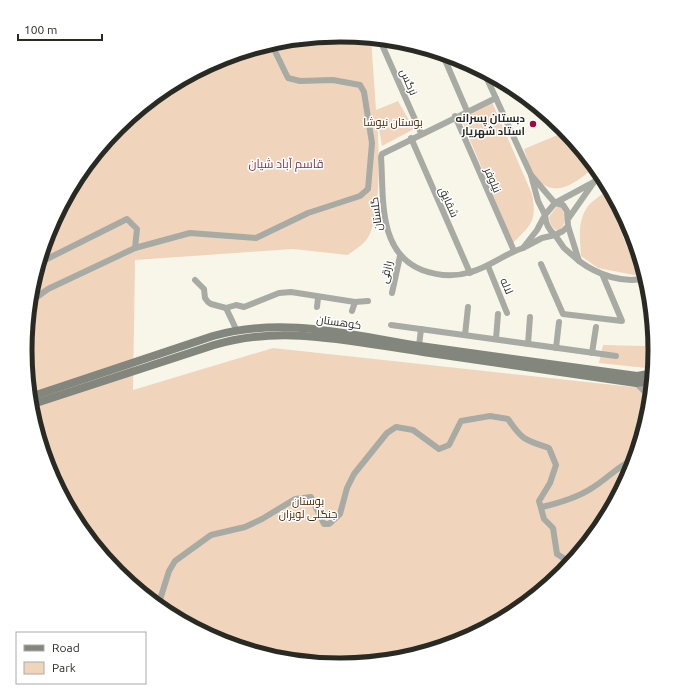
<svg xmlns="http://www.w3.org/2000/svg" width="681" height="700" font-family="Ubuntu,Cairo,sans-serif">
<rect width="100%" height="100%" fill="#f7f6e8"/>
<g fill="#f0d5bc">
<path d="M341,35L371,38L376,110L398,101L414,129L382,146L377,118C379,143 382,219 367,239C363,245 354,250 348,255L293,249L135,260L133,390L273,348L633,387H652C643,485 580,578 493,625C482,630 472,637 461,642C397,668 321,672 254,652C243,648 230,646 219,641C145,610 80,545 49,470C37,441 31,410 28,379C27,369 25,359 25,350C25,318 32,287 41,257C43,248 45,238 49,229C61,200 79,173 99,149C131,110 173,78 220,58C259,42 300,39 341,35Z"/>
<path d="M492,102L532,194C537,221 532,224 513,243L460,116Z"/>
<path d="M567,131L588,157L593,168C576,183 553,201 535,176C529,168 527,157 524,149Z"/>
<path d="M605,192L639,276L598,268L581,256C580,239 577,221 588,206C592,201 600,196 605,192Z"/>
<path d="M557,206L562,207C565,216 567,225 558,231C551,228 550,223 549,217Z"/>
<polygon points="654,330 656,350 654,367 646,368 599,363 603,345 645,346 646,334"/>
</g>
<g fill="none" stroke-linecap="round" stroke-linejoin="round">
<g stroke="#a8aaa4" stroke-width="6">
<polyline points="379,38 421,133"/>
<polyline points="442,53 467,111"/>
<polyline points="483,70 531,175"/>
<path d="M496,98L382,154L381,157C384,197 377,252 422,270C438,276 455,277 471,272C490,267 504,254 523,248"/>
<polyline points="455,116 514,251"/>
<polyline points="411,138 470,273"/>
<polyline points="594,182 603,175"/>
<path d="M568,226L579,261L564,248L555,235L542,238L523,248L537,230L545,215L538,201L531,175L548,195L555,203L563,205L567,211L568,226L563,231L555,235C548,229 546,224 545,215L555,203L594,182L568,219"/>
<path d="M579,261C598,275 623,284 647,278"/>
<polyline points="39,263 127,219 137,229 135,248"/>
<polyline points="541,264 563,314 622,321 603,276"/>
<polyline points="488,266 507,313"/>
<polyline points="195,280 204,289 205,298 208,302 211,304 226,308 236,305 244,307 279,293 291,292 355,302 368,301"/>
<polyline points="642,280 651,302"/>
<polyline points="392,293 400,256"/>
<polyline points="30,302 48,289 135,248 190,233 256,238 308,213 360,196 368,189 372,143 364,92 360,85 333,80 300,81 288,78 271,43"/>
<polyline points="317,307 318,298"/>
<polyline points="226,308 236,329"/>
<polyline points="352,311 355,302"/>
<polyline points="391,325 616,356"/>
<polyline points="465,335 468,307"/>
<polyline points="496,339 498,314"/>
<polyline points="528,344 530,317"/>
<polyline points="419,346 421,329"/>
<polyline points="556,348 559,322"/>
<polyline points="592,353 596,327"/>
<polyline points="636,383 651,398"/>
<path d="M542,507C559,503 577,498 592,488C607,479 619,465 636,458"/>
<path d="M158,606L169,571L175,561L211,535L245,527L262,519L295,499L311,497L324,524H329L340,514L347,488L354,474L387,433L396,427L413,430L439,449L449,445L461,421L490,416L508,419C522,440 525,440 549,448L556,465L550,483L539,501L544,519L553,528L557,554L568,561L575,559"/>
</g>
<g stroke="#83867d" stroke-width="8">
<path d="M30,397L213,336C284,316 349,335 420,346C492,356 564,366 637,376L654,373"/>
<path d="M30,405L214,345C283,324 353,342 423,352C494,363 565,373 636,383L653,381"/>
</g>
</g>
<circle fill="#a10643" stroke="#fff" stroke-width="1.5" cx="533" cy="124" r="4"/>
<g text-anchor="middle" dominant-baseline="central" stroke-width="3" stroke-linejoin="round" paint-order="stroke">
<g font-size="11" fill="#2a2a25" stroke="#fff">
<text transform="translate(409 82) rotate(66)">نرگس</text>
<text transform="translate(493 180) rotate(67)">نیلوفر</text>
<text transform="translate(449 202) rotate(66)">شقایق</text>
<text transform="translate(376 214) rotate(-97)">گلستان</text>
<text transform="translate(386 272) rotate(-78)">رازقی</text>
<text transform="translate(507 286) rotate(67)">لاله</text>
<text transform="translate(339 322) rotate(8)">کوهستان</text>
</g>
<g font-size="11" font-weight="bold" fill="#2a2a25" stroke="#fff" text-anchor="end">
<text x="525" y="118">دبستان پسرانه<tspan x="525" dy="13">استاد شهريار</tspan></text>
</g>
<g font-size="11" fill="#4b2900" stroke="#fff">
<text x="393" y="122">بوستان نیوشا</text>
<text x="308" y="501">بوستان<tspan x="308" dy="13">جنگلی لویزان</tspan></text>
</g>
<g font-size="12" fill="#7e3747" stroke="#fff">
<text x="286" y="163">قاسم آباد شیان</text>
</g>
</g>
<path d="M0 0H681V700H0ZM32 350a308 308 0 1 1 616 0a308 308 0 1 1-616 0Z" fill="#fff" fill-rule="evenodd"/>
<path fill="none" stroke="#2a2a25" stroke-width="5" d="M32 350a308 308 0 1 1 616 0a308 308 0 1 1-616 0Z"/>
<rect x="16" y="632" width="130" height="52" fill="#ffffff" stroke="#aaaaa8"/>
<rect x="24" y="645" width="20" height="6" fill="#83867d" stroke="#aaaaa8"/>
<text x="52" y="652" font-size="12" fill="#2a2a25">Road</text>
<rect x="24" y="662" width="20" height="12" fill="#f0d5bc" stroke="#aaaaa8"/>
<text x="52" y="672" font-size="12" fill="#2a2a25">Park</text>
<path d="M18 34v6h84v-6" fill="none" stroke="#2a2a25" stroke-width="2"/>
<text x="24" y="34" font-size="12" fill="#2a2a25" stroke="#ffffff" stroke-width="3" paint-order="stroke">100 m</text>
</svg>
